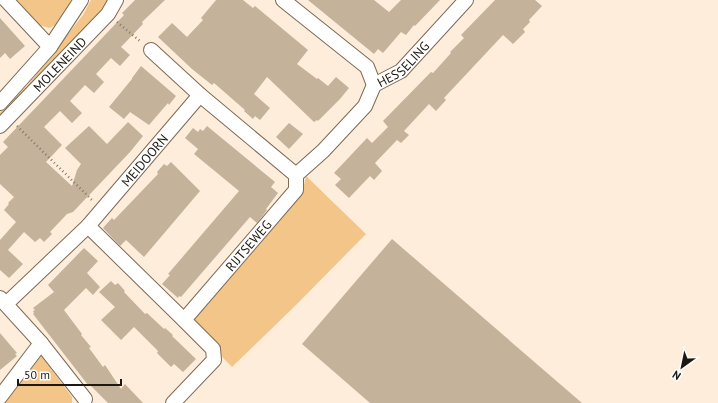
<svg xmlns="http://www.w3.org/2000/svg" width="718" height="403" font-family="'PT Sans',sans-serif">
<rect width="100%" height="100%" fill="#fdedda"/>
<g fill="#f4c588">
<polygon points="12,0 72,0 55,25 50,28 38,25"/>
<polygon points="91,0 107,0 107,4 103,10 0,117 0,112 27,86 83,15"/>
<polygon points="306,176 366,234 296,305 232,367 192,326 196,317 259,244 303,190"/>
<polygon points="39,353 72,397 72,403 1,403"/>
</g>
<g fill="#c5b29b">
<polygon points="135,0 165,0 142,22 143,24 121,47 130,55 129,56 120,66 111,58 96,74 104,82 94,93 85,85 70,101 82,113 72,123 60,111 44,127 62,145 46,162 72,186 77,170 81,164 65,148 89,126 107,144 128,122 143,136 130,152 73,212 67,214 50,232 52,234 44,242 40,238 35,242 24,232 8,250 23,264 9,278 0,270 0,240 16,222 4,210 9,204 8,203 14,197 0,184 0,155 8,147 3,142 124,15 122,13"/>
<polygon points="216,0 243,0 253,8 255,6 308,50 297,64 317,79 318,78 328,86 336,77 349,88 340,99 318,121 317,120 314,122 267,77 254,94 270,108 260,120 255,116 253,119 244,111 245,110 222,90 214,83 212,85 192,69 158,37 172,23 187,37 203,20 201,18"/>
<polygon points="308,0 374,0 389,12 401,0 440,0 415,26 414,25 406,35 401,32 383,53 378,49 374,54"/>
<polygon points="495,0 535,0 542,6 529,20 530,22 523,29 525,32 513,44 503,35 444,98 446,100 436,111 429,104 404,131 409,135 401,143 397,140 375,163 382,171 374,180 370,176 349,198 335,185 341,179 334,173 367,138 372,143 388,127 383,121 431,72 433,73 451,53 450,52 464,38 461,35"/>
<polygon points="0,18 25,46 10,59 5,53 0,58"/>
<polygon points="141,66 176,96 169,105 168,103 149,125 130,112 124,119 109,107 132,79 132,78"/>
<polygon points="289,123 303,134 289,149 276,137"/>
<polygon points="207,126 275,182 271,187 278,193 266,209 267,210 257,223 250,217 181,297 179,296 178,298 162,284 170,275 168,274 239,191 194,154 198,149 185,138 193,128 198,132 200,129 203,131"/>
<polygon points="171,162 200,191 144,257 126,240 120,246 103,228 112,218 114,220 137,196 158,174 157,172 164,164 167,166"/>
<polygon points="392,239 582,403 370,403 302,344"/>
<polygon points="84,248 98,261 87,273 100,287 93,295 86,288 64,310 82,334 81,335 91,347 89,348 103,367 105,365 121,389 125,384 143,403 108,403 89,384 88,385 33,314 34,313 33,311 35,310 33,308 54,292 48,285"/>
<polygon points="111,281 115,285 118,283 125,291 124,292 145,314 147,313 164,329 165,328 173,335 172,336 196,359 183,372 174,364 171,367 157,353 158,351 134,327 121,340 101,320 115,307 99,292"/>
<polygon points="0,333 17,353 15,354 17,356 0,370"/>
</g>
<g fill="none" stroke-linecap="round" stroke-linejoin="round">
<g stroke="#7c6b56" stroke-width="16">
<g id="street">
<polyline points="6,0 50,47"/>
<path id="s1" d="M283,0L367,67L374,85L401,71L466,0"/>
<polyline points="151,50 200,95 296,175"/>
<polyline points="0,103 50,47 81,0"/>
<path id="s2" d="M0,126L108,14L116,0"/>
<polyline points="88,226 184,320"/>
<polyline points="0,298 41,343 85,399"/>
<path id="s3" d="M6,304L88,226L200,95"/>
<polyline points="0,397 41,343"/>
<path id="s4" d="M173,403L214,360L213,349L184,320L296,190V175L323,151L365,106L374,85"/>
</g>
</g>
<g stroke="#84796c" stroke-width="2.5" stroke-dasharray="1 3" stroke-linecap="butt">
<polyline points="117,22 141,42"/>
<polyline points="17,126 93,201"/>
</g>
<use href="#street" stroke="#fff" stroke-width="14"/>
</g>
<g text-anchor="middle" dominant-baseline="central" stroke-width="4" stroke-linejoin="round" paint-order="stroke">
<g font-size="13" fill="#1f1810" stroke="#fdfdfd">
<text stroke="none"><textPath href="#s1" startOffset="163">HESSELING</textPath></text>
<text stroke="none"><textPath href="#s2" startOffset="86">MOLENEIND</textPath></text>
<text stroke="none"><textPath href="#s3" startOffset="200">MEIDOORN</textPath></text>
<text stroke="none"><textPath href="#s4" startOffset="210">RIJTSEWEG</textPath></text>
</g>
</g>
<g transform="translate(682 367) rotate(213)" stroke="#fdfdfd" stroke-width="3" paint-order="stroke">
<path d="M0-3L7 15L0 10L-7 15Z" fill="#1f1810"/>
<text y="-6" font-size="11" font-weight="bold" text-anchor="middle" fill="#1f1810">N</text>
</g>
<path d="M18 379v6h103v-6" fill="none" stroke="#1f1810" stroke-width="2"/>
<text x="24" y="379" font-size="12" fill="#1f1810" stroke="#fdfdfd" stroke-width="3" paint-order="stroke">50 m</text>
</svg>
